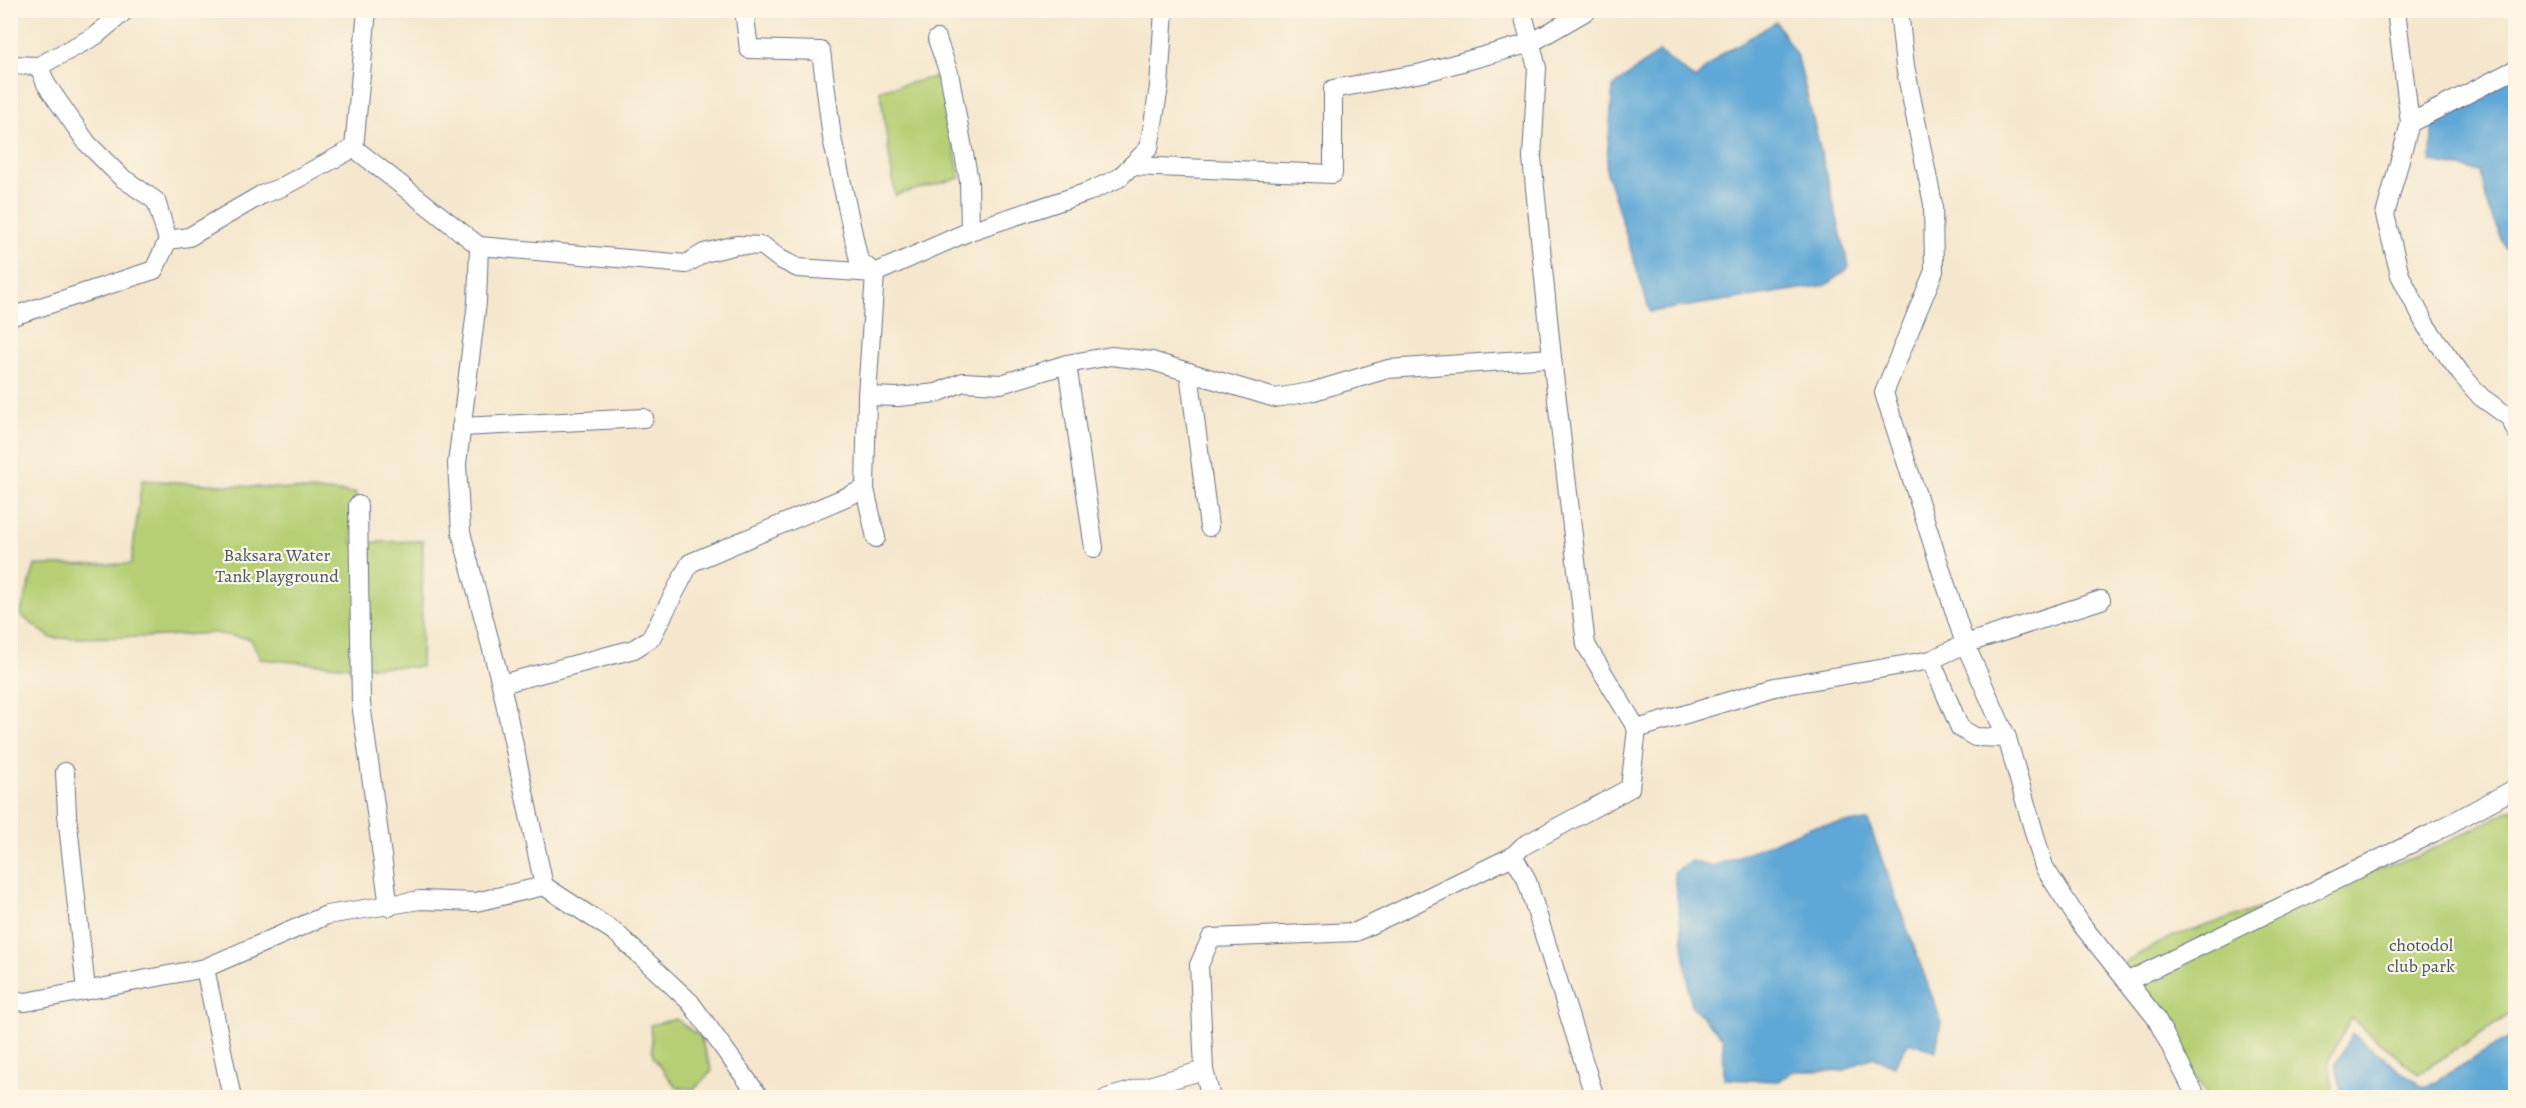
<svg xmlns="http://www.w3.org/2000/svg" width="2526" height="1108" font-family="Alegreya,serif">
<rect width="100%" height="100%" fill="#fcf5e5"/>
<filter id="ink" filterUnits="userSpaceOnUse"><feTurbulence type="fractalNoise" baseFrequency=".0167" numOctaves="2"/><feDisplacementMap in="SourceGraphic" scale="12" xChannelSelector="R" yChannelSelector="G"/><feConvolveMatrix kernelMatrix="1 2 1 2 8 2 1 2 1" color-interpolation-filters="sRGB"/></filter>
<filter id="wash" filterUnits="userSpaceOnUse"><feTurbulence type="fractalNoise" baseFrequency=".008" numOctaves="4" result="noise"/><feDisplacementMap in="SourceGraphic" scale="24" xChannelSelector="R" yChannelSelector="G"/><feGaussianBlur stdDeviation="1.35" result="paint"/><feColorMatrix in="noise" values="0 0 0 0 0 0 0 0 0 0 0 0 0 0 0 0 0 1.4 0 .05"/><feComposite in="paint" operator="in"/></filter>
<g filter="url(#wash)">
<rect width="100%" height="100%" fill="#f5e7cd"/>
<g fill="#b6cf74" stroke="#687f69" stroke-width="1.5">
<polygon points="940,76 960,178 895,195 880,90"/>
<polygon points="142,480 356,493 352,543 423,541 421,667 341,666 260,659 251,639 214,633 145,637 51,638 20,615 35,565 131,564"/>
<polygon points="2515,808 2515,1011 2418,1074 2351,1018 2329,1060 2334,1097 2208,1097 2159,1017 2116,967 2166,939 2421,855"/>
<polygon points="676,1019 700,1037 712,1071 694,1089 676,1087 653,1057 650,1025"/>
</g>
<g fill="#5fa7d6" stroke="#3d6b9a" stroke-width="1.5">
<polygon points="1776,22 1798,58 1849,267 1827,285 1650,312 1606,170 1613,87 1659,52 1695,79 1720,55"/>
<polygon points="2515,72 2515,269 2487,205 2481,172 2431,162 2433,101"/>
<polygon points="1868,821 1941,1021 1936,1051 1909,1042 1894,1066 1873,1057 1842,1071 1794,1071 1779,1081 1724,1079 1723,1038 1691,1005 1674,873 1691,861 1712,867 1813,826"/>
<polygon points="2352,1034 2424,1088 2515,1034 2515,1097 2342,1097 2336,1063"/>
</g>
</g>
<g filter="url(#ink)">
<g fill="none" stroke-linecap="round" stroke-linejoin="round">
<g stroke="#676f85" stroke-width="20">
<g id="street">
<polyline points="744,10 749,49 821,51 832,138 859,261 875,273"/>
<polyline points="1899,10 1905,66 1933,204 1934,271 1884,393 1965,644 2007,738 2044,867 2081,924 2156,1018 2197,1098"/>
<polyline points="2396,10 2410,123 2385,215 2400,275 2426,326 2461,374 2481,397 2510,418 2516,431"/>
<polyline points="937,39 949,73 969,181 970,231"/>
<polyline points="10,65 39,66 95,36 126,10"/>
<polyline points="39,66 46,84 87,143 121,177 156,201 168,240 189,237 261,195 282,187 354,148 479,246 477,302 457,464 461,532 501,684 544,886"/>
<polyline points="2410,123 2516,69"/>
<polyline points="354,148 367,10"/>
<polyline points="1131,166 1333,174 1333,89 1422,73 1531,43 1588,10"/>
<polyline points="479,246 686,264 704,253 737,245 763,246 780,259 798,268 875,273 970,231 1088,192 1119,178 1149,148 1159,87 1164,10"/>
<polyline points="875,273 867,396 865,489 876,538"/>
<polyline points="10,317 154,270 168,240"/>
<polyline points="1067,364 1094,548"/>
<polyline points="1189,372 1209,527"/>
<polyline points="867,396 898,397 937,393 963,382 1001,384 1067,364 1111,356 1152,361 1275,398 1311,392 1388,369 1552,358"/>
<polyline points="461,427 644,418"/>
<polyline points="358,505 361,703 389,907"/>
<polyline points="1931,660 1960,728 1975,737 2007,738"/>
<polyline points="501,684 634,649 651,638 690,563 865,489"/>
<polyline points="1637,729 1775,687 1931,660 1965,644 2101,600"/>
<polyline points="65,772 67,815 86,990"/>
<polyline points="1513,856 1526,878 1595,1098"/>
<polyline points="205,968 232,1098"/>
<polyline points="2128,981 2433,833 2516,788"/>
<polyline points="10,1000 26,1002 205,968 327,915 420,900 476,902 544,886 615,932 690,1002 760,1098"/>
<polyline points="1107,1098 1204,1070"/>
<polyline points="1211,1098 1204,1070 1199,965 1211,938 1356,932 1513,856 1523,846 1630,788 1637,729 1586,645 1552,358 1532,158 1537,68 1522,10"/>
</g>
</g>
<use href="#street" stroke="#fff" stroke-width="18"/>
</g>
</g>
<g text-anchor="middle" dominant-baseline="central" stroke-width="4.5" stroke-linejoin="round" paint-order="stroke">
<g font-size="18" fill="#425764" stroke="#fcf5e5">
<text x="277" y="555">Baksara Water<tspan x="277" dy="21">Tank Playground</tspan></text>
<text x="2421" y="945">chotodol<tspan x="2421" dy="21">club park</tspan></text>
</g>
</g>
<rect width="2526" height="1108" fill="none" stroke="#fcf5e5" stroke-width="36"/>
</svg>
